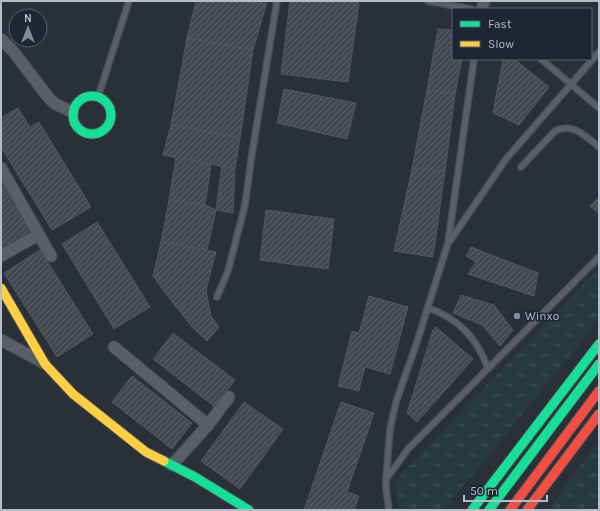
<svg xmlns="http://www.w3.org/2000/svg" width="600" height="511" font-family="Karla,sans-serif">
<defs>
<pattern id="grass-tufts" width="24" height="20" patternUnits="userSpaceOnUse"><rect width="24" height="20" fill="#273a3e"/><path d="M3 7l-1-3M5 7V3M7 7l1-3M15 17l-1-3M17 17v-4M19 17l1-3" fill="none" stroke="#445559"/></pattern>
<pattern id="building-hatch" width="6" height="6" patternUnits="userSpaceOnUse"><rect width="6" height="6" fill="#444950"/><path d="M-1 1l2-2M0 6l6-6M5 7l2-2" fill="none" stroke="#5d6168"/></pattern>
</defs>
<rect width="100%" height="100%" fill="#2a3038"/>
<g fill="url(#grass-tufts)">
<polygon points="599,268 599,319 501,441 443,510 399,510 395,481"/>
<polygon points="599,440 599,503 594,510 548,510"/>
</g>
<g fill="url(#building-hatch)" stroke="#52575f">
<polygon points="196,1 245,1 266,5 253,50 187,38"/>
<polygon points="245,1 267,1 266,5"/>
<polygon points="290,1 346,1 359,3 348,82 281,74"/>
<polygon points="438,29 453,30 453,59 462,59 455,94 427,90"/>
<polygon points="187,38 253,50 240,138 171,125"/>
<polygon points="503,59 514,59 549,87 519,125 493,113"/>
<polygon points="284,89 356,103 347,139 277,123"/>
<polygon points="427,90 455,94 445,171 412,169"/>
<polygon points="18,108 30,127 39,122 91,207 52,230 1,147 1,118"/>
<polygon points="171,125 240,138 235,169 163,155"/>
<polygon points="176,157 211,164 205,205 169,200"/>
<polygon points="222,166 235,169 233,213 216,210"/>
<polygon points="412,169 445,171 433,257 394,251"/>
<polygon points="1,179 33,232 1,251"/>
<polygon points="599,197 599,214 590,206"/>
<polygon points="169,200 205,205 216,210 207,250 161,242"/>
<polygon points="266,210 334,219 328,269 260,260"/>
<polygon points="97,222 150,307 114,329 62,244"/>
<polygon points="161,242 216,252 206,290 211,316 219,327 207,341 192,327 163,290 153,276"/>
<polygon points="471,247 538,273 534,296 468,274 476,262 466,256"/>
<polygon points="40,250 93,334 57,357 4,273"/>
<polygon points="461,295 494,305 513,330 500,346 482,325 453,313"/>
<polygon points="369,296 408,307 390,374 365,367 359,391 338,386 352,331 359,333"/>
<polygon points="436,327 473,359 417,422 407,413 433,330"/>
<polygon points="173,333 235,380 215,407 153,359"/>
<polygon points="132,376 192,423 172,449 112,402"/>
<polygon points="244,402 283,429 240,489 201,461"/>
<polygon points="341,402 374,413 347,492 359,496 354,510 304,510"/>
</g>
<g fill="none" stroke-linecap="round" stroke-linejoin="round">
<g stroke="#484c53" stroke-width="8">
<g id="lane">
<polyline points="428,1 471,9"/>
<polyline points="541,59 599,108"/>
<polyline points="98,97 129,1"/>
<path d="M521,167L555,131C573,122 586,137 599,147"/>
<polyline points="450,241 506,159 599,52"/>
<polyline points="217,297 228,271 245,205 252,154 277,1"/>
<path d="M428,308C458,318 478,339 488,369"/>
<polyline points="387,478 408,449 599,257"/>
<polyline points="389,510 386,489 386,478 390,429 396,402 417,342 448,243 474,59"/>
</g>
</g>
<g stroke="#484c53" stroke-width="13">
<g id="street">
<polyline points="482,9 484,1"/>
<polyline points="1,39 13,51 48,97 55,104 73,112"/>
<polyline points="1,168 51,256"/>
<polyline points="1,256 38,235"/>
<polyline points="1,340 44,363"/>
<polyline points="114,347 208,425"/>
<polyline points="172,465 208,425 229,397"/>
</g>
</g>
<g stroke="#484c53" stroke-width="11">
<g id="fast">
<circle cx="92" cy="115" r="19"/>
<polyline points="164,461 195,477 249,510"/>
<polyline points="472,510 599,344"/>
<polyline points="489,510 599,364"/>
</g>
</g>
<g stroke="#484c53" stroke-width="11">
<polyline id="slow" points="1,288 45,364 73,394 146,452 164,461"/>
</g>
<g stroke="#484c53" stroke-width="11">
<g id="jam">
<polyline points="510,510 599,391"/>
<polyline points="527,510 599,414"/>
</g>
</g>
<use href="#lane" stroke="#5a5e66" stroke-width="5.5"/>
<use href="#street" stroke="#5a5e66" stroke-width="11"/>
<use href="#fast" stroke="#16e098" stroke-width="9"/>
<use href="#slow" stroke="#ffcf43" stroke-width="9"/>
<use href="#jam" stroke="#f24e42" stroke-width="9"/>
</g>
<circle fill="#848b96" stroke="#1d2633" stroke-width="1.5" cx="517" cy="316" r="4"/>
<g text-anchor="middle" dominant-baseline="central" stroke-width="3" stroke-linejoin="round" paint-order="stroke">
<g font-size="12" fill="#b4bcc9" stroke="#1d2633" text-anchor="start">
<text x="525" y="316">Winxo</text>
</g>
</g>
<rect width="600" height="511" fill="none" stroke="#b4bcc9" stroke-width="4"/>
<rect x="452" y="8" width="140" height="52" fill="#1d2633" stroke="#59626f"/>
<rect x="460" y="21" width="20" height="6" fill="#16e098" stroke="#59626f"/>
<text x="488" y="28" font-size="12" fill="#b4bcc9">Fast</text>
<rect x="460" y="41" width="20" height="6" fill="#ffcf43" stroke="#59626f"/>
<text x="488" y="48" font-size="12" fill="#b4bcc9">Slow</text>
<g transform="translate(28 28)"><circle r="19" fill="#1d2633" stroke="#59626f"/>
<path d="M0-3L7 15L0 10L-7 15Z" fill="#848b96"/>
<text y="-6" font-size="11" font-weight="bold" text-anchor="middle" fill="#b4bcc9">N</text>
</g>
<path d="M464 495v6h83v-6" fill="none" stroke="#b4bcc9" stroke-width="2"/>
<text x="470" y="495" font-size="12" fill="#b4bcc9" stroke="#1d2633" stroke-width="3" paint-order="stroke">50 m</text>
</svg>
